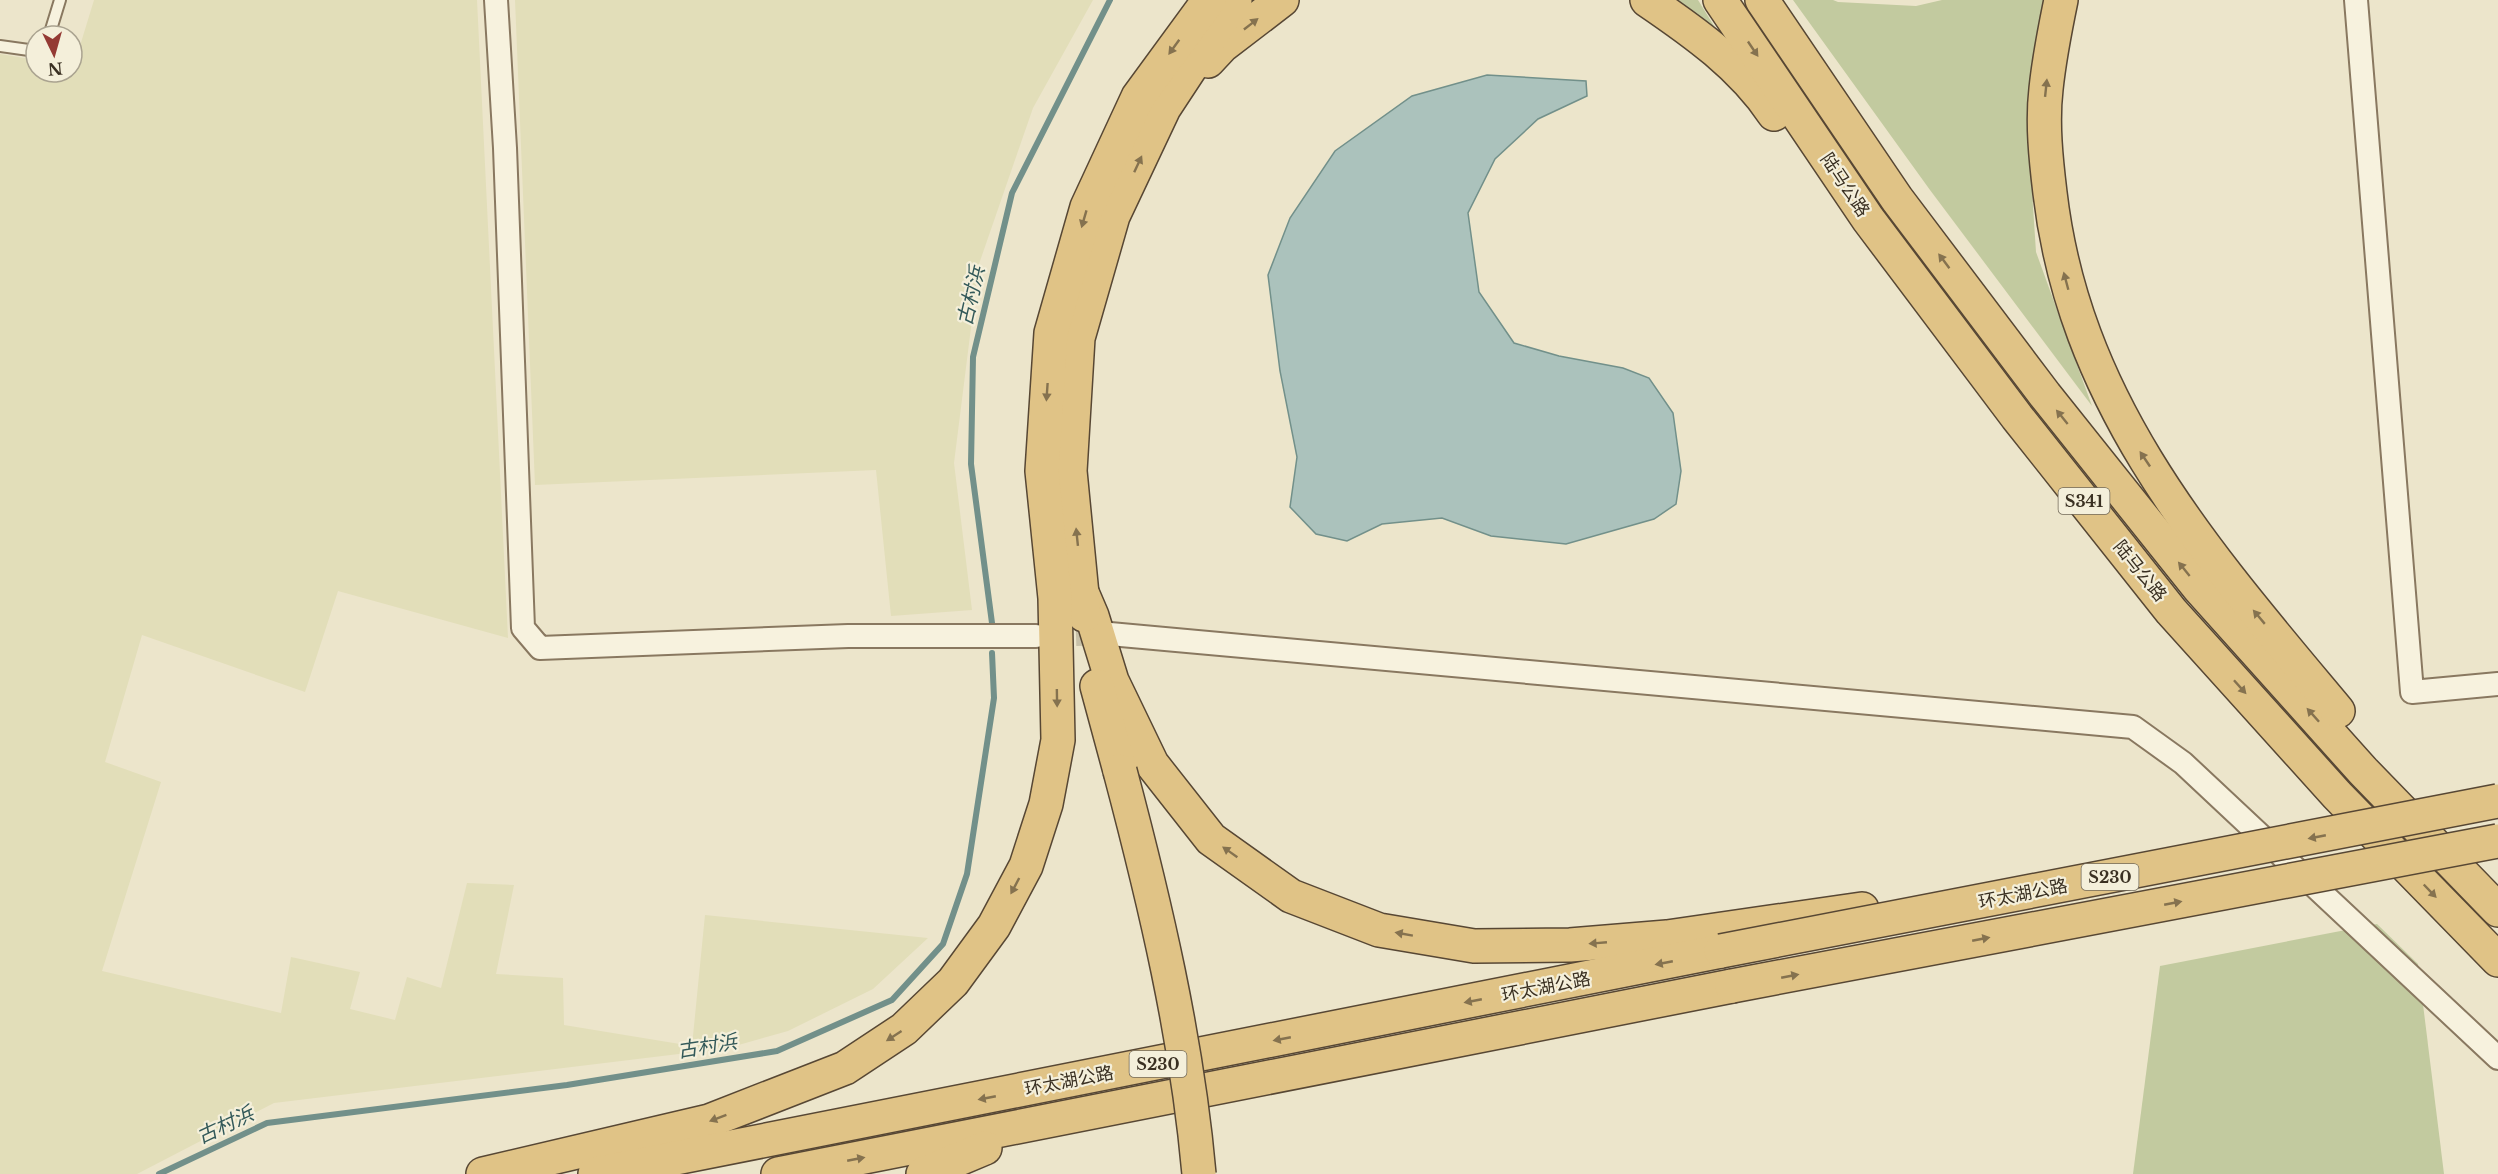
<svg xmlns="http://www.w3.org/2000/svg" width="2498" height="1174" font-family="'Libre Baskerville','Noto Sans SC',serif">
<rect width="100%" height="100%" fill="#ece5cb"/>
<g fill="#e2deb9">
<polygon points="94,0 477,0 508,638 338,591 305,692 142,635 105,762 161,782 102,971 281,1013 291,957 360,972 350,1009 395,1020 407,977 441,988 467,883 514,885 496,974 563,978 564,1025 692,1046 705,915 928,938 873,989 788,1031 728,1048 274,1103 137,1174 0,1174 0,54 36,60 36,72 72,72"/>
<polygon points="515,0 1093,0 1033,108 979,264 954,463 972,610 891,616 876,470 535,485"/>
</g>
<g fill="#c2ca9f">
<polygon points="1675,0 1698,0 1719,34"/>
<polygon points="1793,0 1833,0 1838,2 1916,6 1942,0 2045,0 2035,47 2029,146 2036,252 2092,406 1930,190"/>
<polygon points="2377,924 2418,964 2444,1174 2133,1174 2160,966"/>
</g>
<polygon fill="#abc2bc" stroke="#72908a" stroke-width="1.5" points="1487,75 1586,81 1587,96 1538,119 1495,159 1468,213 1479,292 1514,343 1559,356 1623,368 1649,378 1673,413 1681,471 1676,504 1654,519 1566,544 1491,536 1442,518 1382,524 1347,541 1316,534 1290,507 1297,457 1280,371 1268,275 1290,218 1335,151 1412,96"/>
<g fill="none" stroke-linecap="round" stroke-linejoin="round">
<g stroke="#72908a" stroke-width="6">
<polyline points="992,623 971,464 973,357 1012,193 1110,0"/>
<polyline points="159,1174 267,1123 567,1085 777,1051 892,1000 943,944 967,874 994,698 992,653"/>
</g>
<polyline stroke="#c8c1a9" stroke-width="22" stroke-dasharray="22 11" stroke-linecap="butt" points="1043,636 1110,634"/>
<g stroke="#897860" stroke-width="14">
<g id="service">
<polyline points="49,36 60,0"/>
<polyline points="0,46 36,51"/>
</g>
</g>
<g stroke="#897860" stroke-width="26">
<g id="minor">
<polyline points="496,0 505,148 523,628 540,648 848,636 1036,636"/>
<polyline points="2356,0 2412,692 2498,684"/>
<polyline points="1110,634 2133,727 2183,763 2498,1058"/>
</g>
</g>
<g stroke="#574734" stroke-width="36">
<g id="trunk">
<path d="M1647,0C1694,32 1742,66 1774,114"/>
<polyline points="1720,0 1868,219 2017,417 2171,611 2337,795 2498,960"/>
<polyline points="1762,0 1897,199 2045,395 2199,588 2363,771 2498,910"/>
<path d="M2061,0C2055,29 2049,60 2046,89C2042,123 2046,160 2050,193C2075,406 2206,553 2338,711"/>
<polyline points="1208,61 1222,46 1282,0"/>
<polyline points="1083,595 1092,616 1112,681 1152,764 1211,839 1291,896 1379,930 1474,946 1570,945 1667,937 1862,909"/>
<polyline points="1084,615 1070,471 1078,338 1113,216 1164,108 1235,0"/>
<polyline points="1097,686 1120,771"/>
<polyline points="483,1174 709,1121 845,1068 904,1029 953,982 994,926 1026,866 1046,804 1058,740 1055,598 1042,471 1051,333 1087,207 1138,97 1209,0"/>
<polyline points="595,1174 1721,951"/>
<polyline points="778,1174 1732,986"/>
<polyline points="923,1174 985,1148"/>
</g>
</g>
<use href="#service" stroke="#f7f2de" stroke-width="10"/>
<use href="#minor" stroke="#f7f2de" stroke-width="22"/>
<use href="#trunk" stroke="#e0c386" stroke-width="33"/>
<g stroke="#574734" stroke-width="36" stroke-linecap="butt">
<g id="trunk-bridge">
<path d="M1120,771C1155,903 1187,1038 1199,1174"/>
<polyline points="1721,951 2498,801"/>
<polyline points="1732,986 2498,841"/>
</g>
</g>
<use href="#trunk-bridge" stroke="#e0c386" stroke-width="33"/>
</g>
<defs><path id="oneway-solid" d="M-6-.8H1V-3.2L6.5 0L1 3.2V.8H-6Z" transform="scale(1.5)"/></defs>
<g fill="#85724f">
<use href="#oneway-solid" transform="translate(1251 24) rotate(-38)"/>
<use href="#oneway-solid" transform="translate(1174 47) rotate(126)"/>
<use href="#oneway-solid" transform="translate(1753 49) rotate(56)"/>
<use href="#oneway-solid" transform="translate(2046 88) rotate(-84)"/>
<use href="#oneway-solid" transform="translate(1138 164) rotate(-65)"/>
<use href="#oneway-solid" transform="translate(1084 219) rotate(106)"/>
<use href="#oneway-solid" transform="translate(1944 261) rotate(-127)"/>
<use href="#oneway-solid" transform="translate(2066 281) rotate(-105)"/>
<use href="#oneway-solid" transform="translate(1047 392) rotate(94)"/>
<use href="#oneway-solid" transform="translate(2062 417) rotate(-129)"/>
<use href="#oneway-solid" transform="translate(2145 459) rotate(-124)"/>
<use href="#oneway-solid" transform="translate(1077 537) rotate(-96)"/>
<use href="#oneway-solid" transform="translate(2184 569) rotate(-129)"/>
<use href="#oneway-solid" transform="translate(2259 617) rotate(-130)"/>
<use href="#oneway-solid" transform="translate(2240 687) rotate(48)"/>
<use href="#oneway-solid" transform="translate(1057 698) rotate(89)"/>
<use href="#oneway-solid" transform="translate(2313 715) rotate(-132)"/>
<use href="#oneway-solid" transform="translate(2317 837) rotate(169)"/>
<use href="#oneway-solid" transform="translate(1230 852) rotate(-145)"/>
<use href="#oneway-solid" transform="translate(1015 886) rotate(118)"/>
<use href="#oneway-solid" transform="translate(2430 891) rotate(46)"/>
<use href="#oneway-solid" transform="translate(2173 903) rotate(-11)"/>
<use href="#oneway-solid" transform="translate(1404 934) rotate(-170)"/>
<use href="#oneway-solid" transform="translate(1981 939) rotate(-11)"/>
<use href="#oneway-solid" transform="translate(1598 943) rotate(175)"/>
<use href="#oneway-solid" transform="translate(1664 963) rotate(169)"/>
<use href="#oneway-solid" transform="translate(1790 976) rotate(-11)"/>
<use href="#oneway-solid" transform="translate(1473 1001) rotate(169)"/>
<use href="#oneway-solid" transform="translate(894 1036) rotate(147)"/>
<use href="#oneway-solid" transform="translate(1282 1039) rotate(169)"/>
<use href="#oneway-solid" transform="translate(987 1098) rotate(169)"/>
<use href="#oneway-solid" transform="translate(718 1118) rotate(159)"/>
<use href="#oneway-solid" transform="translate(856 1159) rotate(-11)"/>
</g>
<g text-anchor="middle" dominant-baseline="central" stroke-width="4.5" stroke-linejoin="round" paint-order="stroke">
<g fill="#f4efda" stroke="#726959" stroke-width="1.5">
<rect x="2058.5" y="488" width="51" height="26" rx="4.5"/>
<rect x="2081.5" y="864" width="57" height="26" rx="4.5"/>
<rect x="1129.5" y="1051" width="57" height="26" rx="4.5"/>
</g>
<g font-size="16" font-weight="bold" fill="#3a3022">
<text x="2084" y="501">S341</text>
<text x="2110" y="877">S230</text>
<text x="1158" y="1064">S230</text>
</g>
<g font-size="18" fill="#3a3022" stroke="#f4efda">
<text transform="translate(1845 185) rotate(56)">陆马公路</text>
<text transform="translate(2140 571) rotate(51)">陆马公路</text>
<text transform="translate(2023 894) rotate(-11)">环太湖公路</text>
<text transform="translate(1546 987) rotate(-11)">环太湖公路</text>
<text transform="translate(1069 1081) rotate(-11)">环太湖公路</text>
</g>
<g font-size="20" font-style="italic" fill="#335959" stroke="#f4efda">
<text transform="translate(971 296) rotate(-77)">古村浜</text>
<text transform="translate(707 1046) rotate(-9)">古村浜</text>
<text transform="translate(225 1125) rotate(-25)">古村浜</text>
</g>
</g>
<g transform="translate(54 54) rotate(175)"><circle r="28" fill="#f4efda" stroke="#aaa390" stroke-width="1.5"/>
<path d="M0-4.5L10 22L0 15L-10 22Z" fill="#943a34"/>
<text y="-9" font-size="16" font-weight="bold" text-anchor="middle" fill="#3a3022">N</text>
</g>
</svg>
